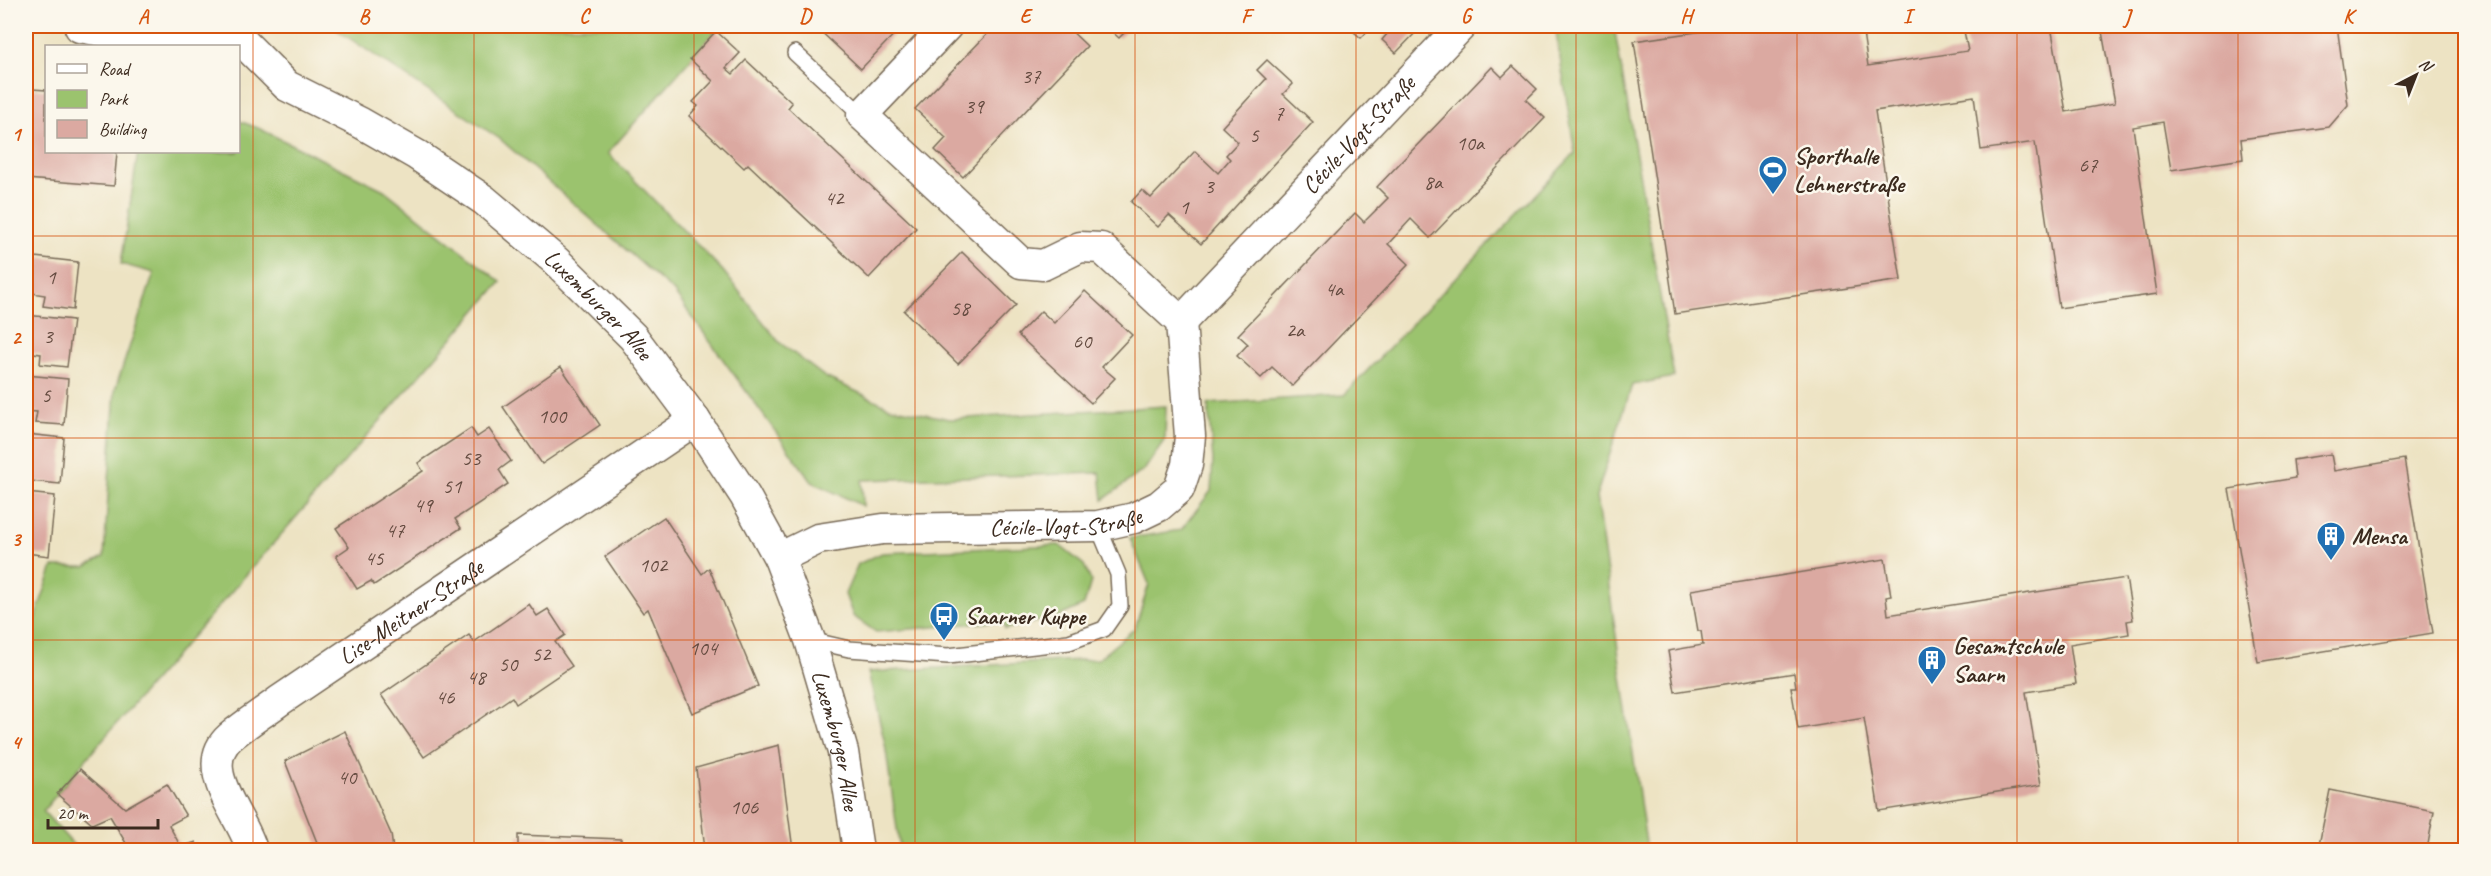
<svg xmlns="http://www.w3.org/2000/svg" width="2491" height="876" font-family="Caveat,sans-serif">
<rect width="100%" height="100%" fill="#fbf7ec"/>
<filter id="ink" filterUnits="userSpaceOnUse"><feTurbulence type="fractalNoise" baseFrequency=".0167" numOctaves="2"/><feDisplacementMap in="SourceGraphic" scale="12" xChannelSelector="R" yChannelSelector="G"/><feConvolveMatrix kernelMatrix="1 2 1 2 8 2 1 2 1" color-interpolation-filters="sRGB"/></filter>
<filter id="wash" filterUnits="userSpaceOnUse"><feTurbulence type="fractalNoise" baseFrequency=".008" numOctaves="4" result="noise"/><feDisplacementMap in="SourceGraphic" scale="24" xChannelSelector="R" yChannelSelector="G"/><feGaussianBlur stdDeviation="1.35" result="paint"/><feColorMatrix in="noise" values="0 0 0 0 0 0 0 0 0 0 0 0 0 0 0 0 0 1.4 0 .05"/><feComposite in="paint" operator="in"/></filter>
<g filter="url(#wash)">
<rect width="100%" height="100%" fill="#ede3c3"/>
<g fill="#9bc36e" stroke="#6b7646" stroke-width="1.5">
<polygon points="338,26 720,26 608,153 723,271 779,342 825,377 890,407 950,419 1166,406 1165,439 1145,469 1103,500 1100,473 862,480 863,506 812,482 674,292 500,139 337,30"/>
<polygon points="1555,26 1614,26 1674,377 1632,385 1596,497 1647,850 900,850 885,744 868,672 1098,659 1135,628 1149,584 1130,538 1181,530 1211,491 1213,460 1208,404 1344,395 1575,153"/>
<polygon points="239,121 258,128 384,190 501,282 103,739 43,811 78,850 26,850 26,643 53,567 85,567 104,557 115,390 154,273 121,264 138,152 238,152"/>
<polygon points="1059,545 1084,565 1091,581 1084,605 1060,616 1005,629 1003,621 876,632 853,616 845,594 858,564 882,553"/>
</g>
<g id="blocks">
<g fill="#dba9a1">
<polygon points="815,26 902,26 861,69"/>
<polygon points="995,26 1066,26 1087,46 963,177 935,150 946,138 915,109"/>
<polygon points="1106,26 1131,26 1119,38"/>
<polygon points="1347,26 1373,26 1361,38"/>
<polygon points="1377,26 1417,26 1420,28 1396,53 1382,40 1387,34"/>
<polygon points="1738,26 1862,26 1868,66 1968,51 1963,26 2051,26 2066,112 2115,103 2101,26 2337,26 2348,105 2329,127 2241,139 2243,159 2171,170 2163,122 2133,127 2157,294 2059,308 2035,142 1981,150 1974,96 1875,111 1901,280 1675,314 1634,41"/>
<polygon points="716,31 740,53 726,68 733,74 746,60 792,103 788,108 916,228 869,278 748,164 744,168 689,116 698,106 693,102 713,81 690,59"/>
<polygon points="1267,60 1293,84 1283,94 1313,122 1201,244 1169,215 1158,227 1131,202 1142,190 1151,198 1195,151 1218,173 1230,159 1226,155 1238,142 1222,127 1266,79 1257,70"/>
<polygon points="1513,66 1537,89 1526,100 1545,118 1430,238 1411,219 1388,244 1409,264 1292,386 1272,367 1261,378 1237,356 1248,344 1238,335 1355,213 1364,222 1388,198 1377,187 1492,67 1502,77"/>
<polygon points="32,89 46,90 46,152 117,152 114,186 26,179"/>
<polygon points="962,252 1016,305 958,364 904,311"/>
<polygon points="26,256 78,262 73,310 43,306 45,295 26,292"/>
<polygon points="1085,291 1132,335 1102,367 1115,378 1091,403 1018,335 1041,311 1054,323"/>
<polygon points="26,315 73,320 67,367 40,364 41,354 26,352"/>
<polygon points="561,367 600,425 542,464 503,407"/>
<polygon points="26,375 68,379 64,425 35,423 37,412 26,411"/>
<polygon points="471,428 477,437 489,429 511,461 499,470 508,484 455,519 461,528 374,585 371,581 357,589 336,556 349,547 336,528 423,471 418,463"/>
<polygon points="26,434 64,438 60,484 30,481 31,469 26,468"/>
<polygon points="2331,454 2334,471 2404,459 2433,633 2258,662 2229,489 2295,478 2293,460"/>
<polygon points="26,493 55,496 49,556 26,553"/>
<polygon points="664,517 702,574 709,568 758,686 692,713 648,609 643,613 605,557"/>
<polygon points="1885,559 1891,596 1886,597 1888,615 2126,578 2133,620 2127,621 2129,634 2070,644 2076,684 2026,692 2041,785 1879,811 1864,718 1798,729 1791,687 1796,687 1794,673 1675,692 1668,651 1703,645 1701,631 1698,631 1691,590"/>
<polygon points="26,580 30,581 26,595"/>
<polygon points="529,604 537,616 548,609 565,635 555,642 572,666 516,704 512,697 424,757 381,695 469,635 474,642"/>
<polygon points="345,731 391,834 393,850 320,850 285,761"/>
<polygon points="779,745 793,850 705,850 696,768"/>
<polygon points="80,769 125,808 167,784 186,816 169,825 181,847 196,842 198,850 130,850 110,816 92,824 57,794"/>
<polygon points="2330,790 2434,811 2427,850 2318,850"/>
<polygon points="518,835 621,839 621,850 518,850"/>
</g>
</g>
</g>
<g filter="url(#ink)">
<use href="#blocks" fill-opacity="0" stroke="#796b58" stroke-width="1.5"/>
<g fill="none" stroke-linecap="round" stroke-linejoin="round">
<g stroke="#796b58" stroke-width="18">
<g id="service">
<polyline points="795,53 862,115"/>
<polyline points="810,640 849,649 948,656 1069,642 1104,629 1120,606 1118,574 1098,526"/>
</g>
</g>
<g stroke="#796b58" stroke-width="33">
<g id="minor">
<path id="s1" d="M230,29L287,86L361,123L417,155L484,200L556,261L633,337L695,420L745,496L779,558L810,640L843,752L858,850"/>
<path id="s2" d="M1181,322L1461,26"/>
<path id="s3" d="M779,558L818,539L883,529L1098,526L1134,518L1159,506L1179,489L1187,465L1190,436L1181,322L1101,248L1080,247L1043,265L1021,263L862,115L947,26"/>
<path id="s4" d="M252,850C244,818 195,768 230,737C245,724 263,713 279,701L695,420"/>
</g>
</g>
<g stroke="#796b58" stroke-width="36">
<path id="tertiary" d="M81,26C121,31 201,59 234,26"/>
</g>
<use href="#service" stroke="#fff" stroke-width="15"/>
<use href="#minor" stroke="#fff" stroke-width="30"/>
<use href="#tertiary" stroke="#fff" stroke-width="33"/>
</g>
</g>
<path fill="none" stroke="#d7540e" stroke-width="1.5" stroke-opacity="0.55" d="M253,26V850M474,26V850M694,26V850M915,26V850M1135,26V850M1356,26V850M1576,26V850M1797,26V850M2017,26V850M2238,26V850M26,236H2466M26,438H2466M26,640H2466"/>
<defs>
<g id="stadium-pin" transform="scale(1.5)"><path d="M0 17L-7.5 6A9.5 9.5 0 1 1 7.5 6Z" fill="#1f6fb2" stroke="#fbf7ec"/><path d="M0-5a6.5 5 0 1 0 0 10a6.5 5 0 1 0 0-10ZM-3.5-1.8h7v3.6h-7Z" fill="#fff"/></g>
<g id="building-pin" transform="scale(1.5)"><path d="M0 17L-7.5 6A9.5 9.5 0 1 1 7.5 6Z" fill="#1f6fb2" stroke="#fbf7ec"/><path d="M-4-6H4V6H1V3H-1V6H-4ZM-2.5-4.3h1.7v1.8h-1.7ZM.8-4.3h1.7v1.8H.8ZM-2.5-1h1.7V.8h-1.7ZM.8-1h1.7V.8H.8Z" fill="#fff"/></g>
<g id="bus-pin" transform="scale(1.5)"><path d="M0 17L-7.5 6A9.5 9.5 0 1 1 7.5 6Z" fill="#1f6fb2" stroke="#fbf7ec"/><path d="M-5-6H5V4H4V6H2V4H-2V6H-4V4H-5ZM-3.5-4V0h7V-4ZM-3.5 1.2v1.5H-2V1.2ZM2 1.2v1.5H3.5V1.2Z" fill="#fff"/></g>
</defs>
<g fill-rule="evenodd">
<use href="#stadium-pin" x="1773" y="170"/>
<use href="#building-pin" x="2331" y="536"/>
<use href="#bus-pin" x="944" y="616"/>
<use href="#building-pin" x="1932" y="660"/>
</g>
<g text-anchor="middle" dominant-baseline="central" stroke-width="5" stroke-linejoin="round" paint-order="stroke">
<g font-size="21" fill="#634a3f">
<text x="1031" y="76">37</text>
<text x="974" y="106">39</text>
<text x="1279" y="113">7</text>
<text x="1254" y="135">5</text>
<text x="1470" y="143">10a</text>
<text x="2088" y="165">67</text>
<text x="1433" y="182">8a</text>
<text x="1209" y="186">3</text>
<text x="834" y="198">42</text>
<text x="1184" y="207">1</text>
<text x="51" y="277">1</text>
<text x="1334" y="289">4a</text>
<text x="960" y="308">58</text>
<text x="1295" y="330">2a</text>
<text x="48" y="336">3</text>
<text x="1082" y="341">60</text>
<text x="46" y="395">5</text>
<text x="552" y="416">100</text>
<text x="471" y="458">53</text>
<text x="452" y="486">51</text>
<text x="423" y="505">49</text>
<text x="395" y="530">47</text>
<text x="374" y="558">45</text>
<text x="653" y="565">102</text>
<text x="703" y="648">104</text>
<text x="541" y="654">52</text>
<text x="508" y="664">50</text>
<text x="476" y="677">48</text>
<text x="445" y="697">46</text>
<text x="347" y="777">40</text>
<text x="744" y="807">106</text>
</g>
<g font-size="24" fill="#3b2a1e" stroke="#fbf7ec">
<text stroke="none"><textPath href="#s2" startOffset="258">Cécile-Vogt-Straße</textPath></text>
<text stroke="none"><textPath href="#s1" startOffset="464">Luxemburger Allee</textPath></text>
<text stroke="none"><textPath href="#s3" startOffset="292">Cécile-Vogt-Straße</textPath></text>
<text stroke="none"><textPath href="#s4" startOffset="344">Lise-Meitner-Straße</textPath></text>
<text stroke="none"><textPath href="#s1" startOffset="968">Luxemburger Allee</textPath></text>
</g>
<g font-size="24" font-weight="bold" fill="#3b2a1e" stroke="#fbf7ec" text-anchor="start">
<text x="1794" y="156">Sporthalle<tspan x="1794" dy="28">Lehnerstraße</tspan></text>
<text x="2352" y="536">Mensa</text>
<text x="965" y="616">Saarner Kuppe</text>
<text x="1953" y="646">Gesamtschule<tspan x="1953" dy="28">Saarn</tspan></text>
</g>
</g>
<rect width="2491" height="876" fill="none" stroke="#fbf7ec" stroke-width="66"/>
<rect x="45" y="45" width="195" height="108" fill="#fbf7ec" stroke="#aea59a" stroke-width="1.5"/>
<rect x="57" y="64" width="30" height="9" fill="#ffffff" stroke="#aea59a" stroke-width="1.5"/>
<text x="99" y="75" font-size="18" fill="#3b2a1e">Road</text>
<rect x="57" y="90" width="30" height="18" fill="#9bc36e" stroke="#aea59a" stroke-width="1.5"/>
<text x="99" y="105" font-size="18" fill="#3b2a1e">Park</text>
<rect x="57" y="120" width="30" height="18" fill="#dba9a1" stroke="#aea59a" stroke-width="1.5"/>
<text x="99" y="135" font-size="18" fill="#3b2a1e">Building</text>
<g transform="translate(2416 75) rotate(42)" stroke="#fbf7ec" stroke-width="4.5" paint-order="stroke">
<path d="M0-4.5L10 22L0 15L-10 22Z" fill="#3b2a1e"/>
<text y="-9" font-size="16" font-weight="bold" text-anchor="middle" fill="#3b2a1e">N</text>
</g>
<path d="M48 819v9h110v-9" fill="none" stroke="#3b2a1e" stroke-width="3"/>
<text x="57" y="819" font-size="18" fill="#3b2a1e" stroke="#fbf7ec" stroke-width="4.5" paint-order="stroke">20 m</text>
<rect x="33" y="33" width="2425" height="810" fill="none" stroke="#d7540e" stroke-width="2"/>
<g font-size="20" text-anchor="middle" font-weight="bold" fill="#d7540e">
<text x="143" y="23">A</text>
<text x="364" y="23">B</text>
<text x="584" y="23">C</text>
<text x="805" y="23">D</text>
<text x="1025" y="23">E</text>
<text x="1246" y="23">F</text>
<text x="1466" y="23">G</text>
<text x="1686" y="23">H</text>
<text x="1907" y="23">I</text>
<text x="2127" y="23">J</text>
<text x="2348" y="23">K</text>
<text x="16" y="141">1</text>
<text x="16" y="344">2</text>
<text x="16" y="546">3</text>
<text x="16" y="749">4</text>
</g>
</svg>
